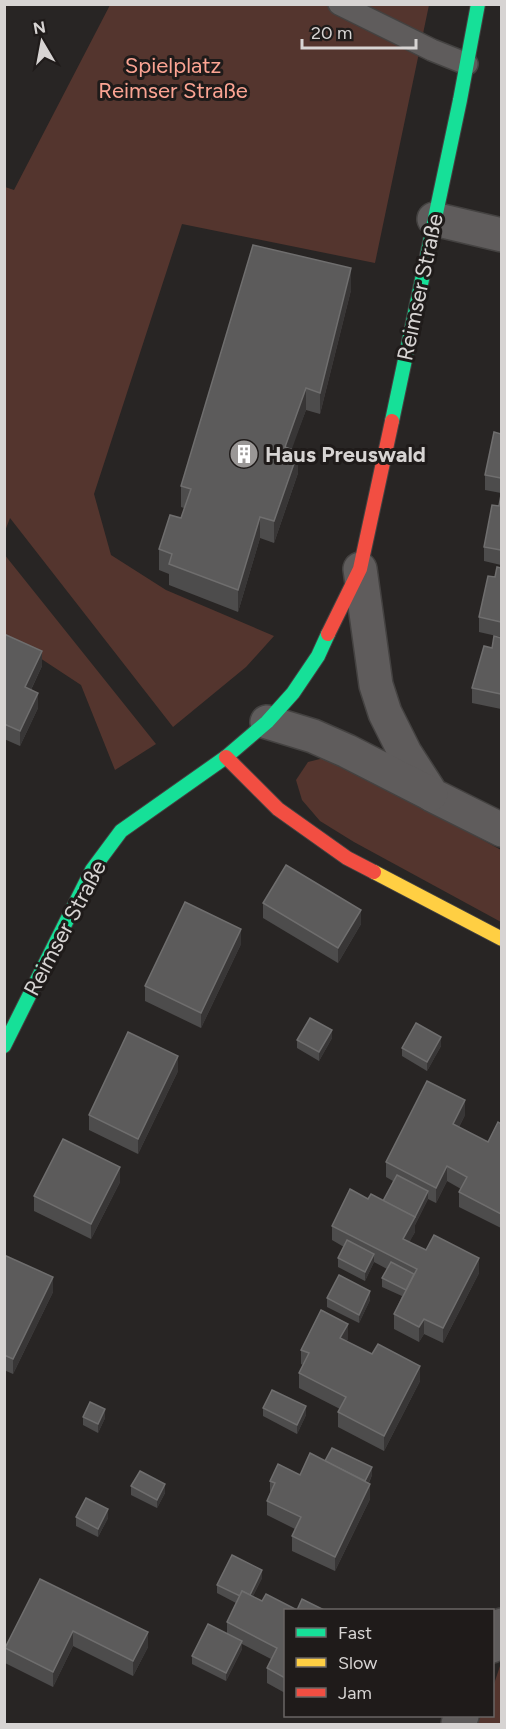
<svg xmlns="http://www.w3.org/2000/svg" width="506" height="1729" font-family="Figtree,sans-serif">
<rect width="100%" height="100%" fill="#282524"/>
<g fill="#54352e">
<polygon points="110,5 429,5 375,263 182,224 94,494 111,555 166,590 274,636 246,667 173,727 10,518 5,531 5,187 14,190"/>
<polygon points="4,554 156,744 115,770 81,685 5,635"/>
<polygon points="328,757 352,768 501,850 501,922 354,842 320,821 302,800 296,780 308,762"/>
<polygon points="501,1663 501,1724 477,1724 481,1716 492,1716 493,1687"/>
</g>
<g fill="none" stroke-linecap="round" stroke-linejoin="round">
<g stroke="#444241" stroke-width="24">
<polyline id="lane" points="339,4 432,50 467,64"/>
</g>
<g stroke="#444241" stroke-width="36">
<g id="street">
<polyline points="434,219 502,235"/>
<polyline points="360,569 376,685 385,713 405,753 432,795 502,830"/>
<polyline points="267,722 313,736 347,751 431,794"/>
<polyline points="492,1646 502,1625"/>
<polyline points="458,1724 462,1716"/>
</g>
</g>
<g stroke="#444241" stroke-width="16">
<g id="fast">
<polyline points="392,421 460,100 478,4"/>
<polyline points="4,1046 92,870 121,831 226,757 267,722 293,693 318,656 328,634"/>
</g>
</g>
<g stroke="#444241" stroke-width="16">
<polyline id="slow" points="374,872 502,939"/>
</g>
<g stroke="#444241" stroke-width="16">
<g id="jam">
<polyline points="328,634 360,569 392,421"/>
<polyline points="226,757 278,809 347,858 374,872"/>
</g>
</g>
<use href="#lane" stroke="#5f5c5c" stroke-width="21"/>
<use href="#street" stroke="#5f5c5c" stroke-width="33"/>
<use href="#fast" stroke="#16e098" stroke-width="14"/>
<use href="#slow" stroke="#ffcf43" stroke-width="14"/>
<use href="#jam" stroke="#f24e42" stroke-width="14"/>
</g>
<g fill="#4d4c4c">
<polygon points="351,290 320,414 306,410 291,449 298,473 274,543 260,538 238,612 169,585 169,574 159,570 159,549 181,518 184,508 181,507 181,486"/>
<polygon points="501,434 501,493 485,490 485,475"/>
<polygon points="501,495 501,565 484,561 484,547 499,506"/>
<polygon points="501,568 501,637 479,632 479,617 495,577"/>
<polygon points="4,634 42,666 31,690 38,708 20,746 4,739"/>
<polygon points="501,638 501,709 472,703 472,688 492,648"/>
<polygon points="263,903 361,924 338,963 263,918"/>
<polygon points="241,944 201,1028 145,1001 145,986"/>
<polygon points="332,1038 319,1061 297,1048 297,1040"/>
<polygon points="441,1046 427,1071 402,1056 402,1048"/>
<polygon points="178,1071 138,1154 89,1130 89,1115"/>
<polygon points="465,1115 459,1127 488,1142 501,1124 501,1228 459,1207 459,1192 461,1189 447,1181 436,1203 428,1199 415,1225 415,1232 409,1242 426,1250 479,1273 443,1343 424,1334 419,1342 394,1329 394,1314 402,1296 382,1287 382,1278 387,1269 374,1262 365,1281 338,1267 338,1258 344,1247 332,1240 332,1226 368,1199 383,1201 393,1181 386,1177 386,1162"/>
<polygon points="120,1182 91,1239 34,1211 34,1196"/>
<polygon points="4,1255 53,1292 13,1374 4,1370"/>
<polygon points="327,1298 370,1300 359,1323 327,1307"/>
<polygon points="348,1339 346,1341 420,1381 384,1451 338,1427 338,1412 340,1409 299,1388 299,1373 303,1365 301,1364 301,1350"/>
<polygon points="263,1408 306,1415 297,1434 263,1416"/>
<polygon points="83,1417 105,1418 98,1433 83,1425"/>
<polygon points="325,1461 372,1475 369,1483 370,1499 335,1571 292,1551 292,1536 295,1529 267,1515 267,1501 270,1493 270,1481 300,1475"/>
<polygon points="131,1486 165,1493 157,1508 131,1495"/>
<polygon points="76,1517 108,1518 98,1537 76,1526"/>
<polygon points="262,1578 253,1596 262,1601 297,1610 326,1611 285,1611 285,1693 267,1683 267,1668 271,1659 242,1644 242,1649 226,1681 192,1664 192,1656 227,1634 227,1622 236,1603 217,1593 217,1585"/>
<polygon points="40,1579 148,1647 133,1676 73,1646 53,1687 5,1663 5,1648"/>
</g>
<g fill="#383636">
<polygon points="351,268 351,290 320,414 320,393"/>
<polygon points="306,388 306,410 285,468 285,447"/>
<polygon points="298,452 298,473 274,543 274,521"/>
<polygon points="260,517 260,538 238,612 238,590"/>
<polygon points="42,651 42,666 25,702 25,687"/>
<polygon points="38,693 38,708 20,746 20,731"/>
<polygon points="361,910 361,924 338,963 338,948"/>
<polygon points="241,929 241,944 201,1028 201,1013"/>
<polygon points="332,1030 332,1038 319,1061 319,1052"/>
<polygon points="441,1037 441,1046 427,1071 427,1062"/>
<polygon points="178,1056 178,1071 138,1154 138,1139"/>
<polygon points="465,1100 465,1115 453,1139 453,1124"/>
<polygon points="447,1166 447,1181 436,1203 436,1188"/>
<polygon points="120,1167 120,1182 91,1239 91,1224"/>
<polygon points="428,1191 428,1199 415,1225 415,1232 403,1254 403,1239"/>
<polygon points="374,1254 374,1262 365,1281 365,1272"/>
<polygon points="479,1258 479,1273 443,1343 443,1328"/>
<polygon points="53,1277 53,1292 13,1374 13,1359"/>
<polygon points="370,1291 370,1300 359,1323 359,1315"/>
<polygon points="424,1319 424,1334 419,1342 419,1327"/>
<polygon points="348,1324 348,1339 340,1353 340,1338"/>
<polygon points="420,1366 420,1381 384,1451 384,1436"/>
<polygon points="306,1406 306,1415 297,1434 297,1425"/>
<polygon points="105,1409 105,1418 98,1433 98,1424"/>
<polygon points="372,1467 372,1475 363,1495 363,1487"/>
<polygon points="165,1484 165,1493 157,1508 157,1500"/>
<polygon points="370,1484 370,1499 335,1571 335,1557"/>
<polygon points="108,1509 108,1518 98,1537 98,1529"/>
<polygon points="262,1570 262,1578 247,1608 247,1600"/>
<polygon points="73,1631 73,1646 53,1687 53,1672"/>
<polygon points="148,1632 148,1647 133,1676 133,1661"/>
<polygon points="242,1641 242,1649 226,1681 226,1673"/>
</g>
<g fill="#5c5b5b" stroke="#6f6e6e" stroke-width="1.5">
<polygon points="253,245 351,268 320,393 306,388 285,447 298,452 274,521 260,517 238,590 169,564 172,554 159,549 170,515 181,518 191,489 181,486"/>
<polygon points="494,432 501,434 501,478 485,475"/>
<polygon points="501,495 501,550 484,547 492,505 499,506"/>
<polygon points="497,567 501,568 501,622 479,617 488,576 495,577"/>
<polygon points="4,634 42,651 25,687 38,693 20,731 4,724"/>
<polygon points="494,636 501,638 501,694 472,688 484,646 492,648"/>
<polygon points="286,865 361,910 338,948 263,903"/>
<polygon points="185,902 241,929 201,1013 145,986"/>
<polygon points="310,1018 332,1030 319,1052 297,1040"/>
<polygon points="416,1023 441,1037 427,1062 402,1048"/>
<polygon points="128,1032 178,1056 138,1139 89,1115"/>
<polygon points="427,1081 465,1100 453,1124 488,1142 498,1122 501,1124 501,1214 459,1192 467,1177 447,1166 436,1188 386,1162"/>
<polygon points="63,1139 120,1167 91,1224 34,1196"/>
<polygon points="397,1175 428,1191 415,1217 383,1201"/>
<polygon points="350,1189 368,1199 371,1194 415,1217 403,1239 426,1250 434,1235 479,1258 443,1328 424,1319 419,1327 394,1314 417,1269 332,1226"/>
<polygon points="347,1240 374,1254 365,1272 338,1258"/>
<polygon points="4,1255 53,1277 13,1359 4,1355"/>
<polygon points="391,1262 414,1274 406,1290 382,1278"/>
<polygon points="339,1275 370,1291 359,1315 327,1298"/>
<polygon points="321,1310 348,1324 340,1338 372,1354 378,1344 420,1366 384,1436 338,1412 346,1397 299,1373 309,1353 301,1350"/>
<polygon points="272,1390 306,1406 297,1425 263,1408"/>
<polygon points="90,1402 105,1409 98,1424 83,1417"/>
<polygon points="332,1448 372,1467 365,1481 325,1461"/>
<polygon points="310,1453 370,1484 335,1557 292,1536 301,1517 267,1501 275,1483 270,1481 278,1464 300,1475"/>
<polygon points="140,1471 165,1484 157,1500 131,1486"/>
<polygon points="86,1498 108,1509 98,1529 76,1517"/>
<polygon points="232,1555 262,1570 250,1595 242,1591 240,1596 217,1585"/>
<polygon points="40,1579 148,1632 133,1661 73,1631 53,1672 5,1648"/>
<polygon points="242,1591 262,1601 266,1594 297,1610 302,1599 326,1611 285,1611 285,1678 267,1668 277,1648 227,1622"/>
<polygon points="208,1624 242,1641 226,1673 192,1656"/>
</g>
<defs>
<g id="building-disc" transform="scale(1.5)"><circle r="9.5" fill="#9a9796" stroke="#1f1b1a"/><path d="M-4-6H4V6H1V3H-1V6H-4ZM-2.5-4.3h1.7v1.8h-1.7ZM.8-4.3h1.7v1.8H.8ZM-2.5-1h1.7V.8h-1.7ZM.8-1h1.7V.8H.8Z" fill="#fff"/></g>
</defs>
<g fill-rule="evenodd">
<use href="#building-disc" x="244" y="454"/>
</g>
<g text-anchor="middle" dominant-baseline="central" stroke-width="6" stroke-linejoin="round" paint-order="stroke">
<g font-size="22" fill="#fba493" stroke="#1f1b1a">
<text x="173" y="65">Spielplatz<tspan x="173" dy="25">Reimser Straße</tspan></text>
</g>
<g font-size="22" fill="#d7d4d3" stroke="#1f1b1a">
<text transform="translate(420 287) rotate(-78)">Reimser Straße</text>
<text transform="translate(65 928) rotate(-62)">Reimser Straße</text>
</g>
<g font-size="22" font-weight="bold" fill="#d7d4d3" stroke="#1f1b1a" text-anchor="start">
<text x="265" y="454">Haus Preuswald</text>
</g>
</g>
<rect width="506" height="1729" fill="none" stroke="#d7d4d3" stroke-width="12"/>
<rect x="284" y="1609" width="210" height="108" fill="#1f1b1a" stroke="#696564" stroke-width="1.5"/>
<rect x="296" y="1628" width="30" height="9" fill="#16e098" stroke="#696564" stroke-width="1.5"/>
<text x="338" y="1639" font-size="18" fill="#d7d4d3">Fast</text>
<rect x="296" y="1658" width="30" height="9" fill="#ffcf43" stroke="#696564" stroke-width="1.5"/>
<text x="338" y="1669" font-size="18" fill="#d7d4d3">Slow</text>
<rect x="296" y="1688" width="30" height="9" fill="#f24e42" stroke="#696564" stroke-width="1.5"/>
<text x="338" y="1699" font-size="18" fill="#d7d4d3">Jam</text>
<g transform="translate(42 42) rotate(350)" stroke="#1f1b1a" stroke-width="4.5" paint-order="stroke">
<path d="M0-4.5L10 22L0 15L-10 22Z" fill="#d7d4d3"/>
<text y="-9" font-size="16" font-weight="bold" text-anchor="middle" fill="#d7d4d3">N</text>
</g>
<path d="M302 39v9h114v-9" fill="none" stroke="#d7d4d3" stroke-width="3"/>
<text x="311" y="39" font-size="18" fill="#d7d4d3" stroke="#1f1b1a" stroke-width="4.5" paint-order="stroke">20 m</text>
</svg>
